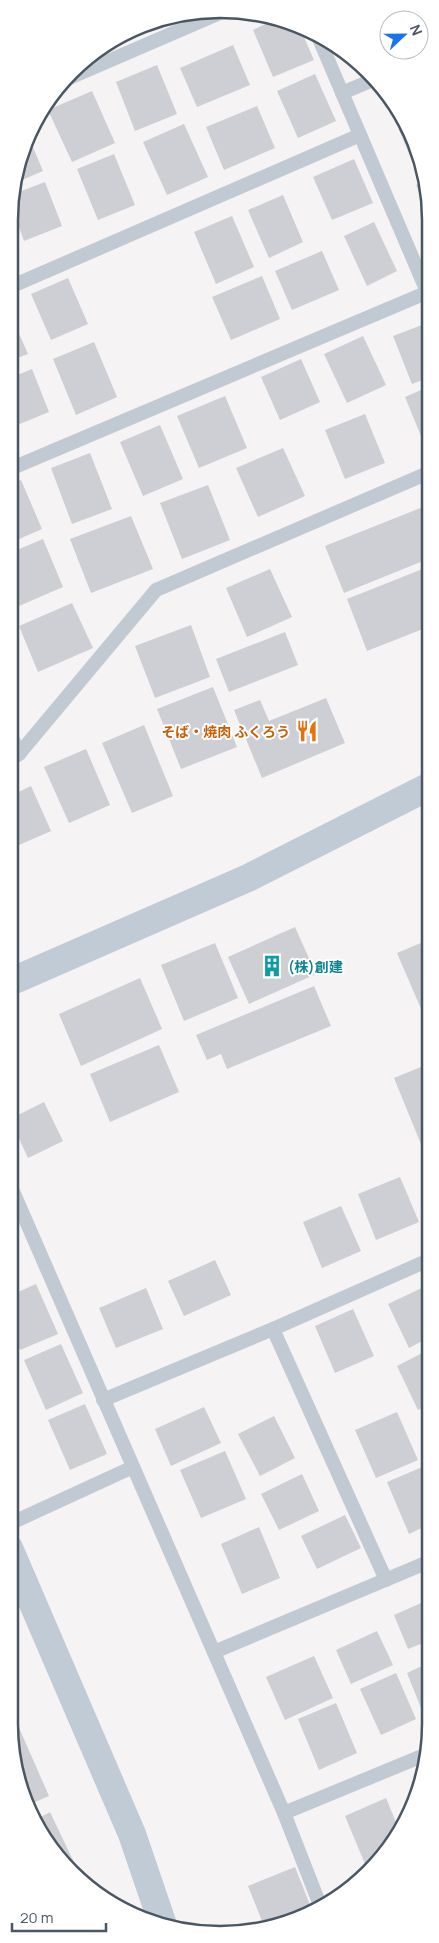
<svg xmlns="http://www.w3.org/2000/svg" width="439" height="1943" font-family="Manrope,'Noto Sans JP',sans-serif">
<rect width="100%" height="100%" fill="#f5f3f3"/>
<g fill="#cdcfd5">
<polygon points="276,19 299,26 314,60 273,77 253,30"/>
<polygon points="233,45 250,85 197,107 180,68"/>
<polygon points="157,65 177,114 135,131 116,82"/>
<polygon points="315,74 336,121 298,138 277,91"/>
<polygon points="92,91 115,143 72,162 48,110"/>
<polygon points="257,106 275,148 224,170 206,127"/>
<polygon points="184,124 208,177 167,195 143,142"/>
<polygon points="409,127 422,170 417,172 399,130"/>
<polygon points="29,138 43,171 13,184"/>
<polygon points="114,154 135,205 98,220 77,169"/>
<polygon points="354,159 373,203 332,220 313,177"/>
<polygon points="425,181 428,192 428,213 416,185"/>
<polygon points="45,182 62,226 24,241 11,205 11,195"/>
<polygon points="283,195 303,242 269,258 248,210"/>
<polygon points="232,216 254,267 216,284 194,232"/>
<polygon points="374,222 397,271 367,286 344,236"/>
<polygon points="322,251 339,290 292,310 275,271"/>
<polygon points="262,276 280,319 231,340 212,297"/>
<polygon points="68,278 88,324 51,340 31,294"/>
<polygon points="10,313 28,354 10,361"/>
<polygon points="427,323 428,378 412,384 393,336"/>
<polygon points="363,336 386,385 347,403 324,354"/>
<polygon points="94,342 117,397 76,415 53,359"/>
<polygon points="301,359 320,402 280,420 261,377"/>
<polygon points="32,369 49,412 10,428 10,378"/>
<polygon points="428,387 428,433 421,436 405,397"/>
<polygon points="225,396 247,448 199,468 177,416"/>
<polygon points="365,414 385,463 345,479 325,430"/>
<polygon points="160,425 183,479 143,496 120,442"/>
<polygon points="283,448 305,496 258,517 236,468"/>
<polygon points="90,453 112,509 72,524 51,468"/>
<polygon points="21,480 42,529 10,543 10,484"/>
<polygon points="208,485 230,540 182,559 160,503"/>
<polygon points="428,505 428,559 344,593 325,546"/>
<polygon points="131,516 153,569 91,593 70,539"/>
<polygon points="43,539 63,587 19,606 10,585 10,553"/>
<polygon points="425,568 428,576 428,627 367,651 347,599"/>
<polygon points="270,569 292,617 247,637 226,588"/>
<polygon points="72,603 93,648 38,672 19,626"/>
<polygon points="191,625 210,677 155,698 135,646"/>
<polygon points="285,632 298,665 229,692 216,659"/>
<polygon points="213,687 237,747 181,769 157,709"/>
<polygon points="326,698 345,743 262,778 234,710 260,700 269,721"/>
<polygon points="144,725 173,796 132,813 102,743"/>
<polygon points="86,749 110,805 69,823 44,767"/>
<polygon points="31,786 51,831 10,849 10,796"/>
<polygon points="295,927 316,974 249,1004 228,957"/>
<polygon points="428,940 428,1025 397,953"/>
<polygon points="215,943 238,998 184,1021 161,965"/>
<polygon points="140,978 162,1029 81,1066 59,1014"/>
<polygon points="314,986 331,1026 227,1069 221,1054 207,1060 196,1035"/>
<polygon points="159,1045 179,1092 110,1122 90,1074"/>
<polygon points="428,1064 428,1147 423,1149 394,1078"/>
<polygon points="44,1102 63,1141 28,1158 10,1119"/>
<polygon points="400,1177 419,1222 376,1240 358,1194"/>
<polygon points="341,1206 361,1251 322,1268 303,1222"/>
<polygon points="215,1260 231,1295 184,1316 168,1281"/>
<polygon points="36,1284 58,1334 20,1350 9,1325 9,1296"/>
<polygon points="428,1285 428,1338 409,1348 388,1304"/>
<polygon points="146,1288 163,1329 116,1348 99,1308"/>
<polygon points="353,1309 374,1356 335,1373 315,1326"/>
<polygon points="61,1344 83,1393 46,1410 24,1360"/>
<polygon points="428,1350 428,1405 418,1410 397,1366"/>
<polygon points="85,1404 107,1454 70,1470 48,1420"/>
<polygon points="204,1407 221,1443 171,1466 155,1429"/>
<polygon points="397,1412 418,1460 376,1478 355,1430"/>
<polygon points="274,1416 295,1458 260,1476 238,1434"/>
<polygon points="225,1451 246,1499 201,1518 180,1470"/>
<polygon points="427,1465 428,1525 409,1534 387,1482"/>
<polygon points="302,1474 319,1511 279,1530 261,1494"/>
<polygon points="345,1515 361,1548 317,1569 301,1536"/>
<polygon points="259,1527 280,1578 242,1594 221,1544"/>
<polygon points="428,1600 428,1641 408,1649 394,1615"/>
<polygon points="377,1631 393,1665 351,1684 336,1650"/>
<polygon points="314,1656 333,1698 285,1720 266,1677"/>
<polygon points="428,1663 428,1705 421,1708 407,1673"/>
<polygon points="396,1673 416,1719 381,1735 360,1689"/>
<polygon points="336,1703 357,1753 319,1770 298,1719"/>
<polygon points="9,1705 49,1796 26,1806 9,1724"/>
<polygon points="386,1798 400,1832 376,1859 365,1864 345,1816"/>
<polygon points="50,1812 82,1879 61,1863 35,1820"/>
<polygon points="295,1867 312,1910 287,1923 264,1926 248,1886"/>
</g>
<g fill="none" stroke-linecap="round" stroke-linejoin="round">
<g stroke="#c1cad2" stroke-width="14">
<polyline points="317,34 428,294"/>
<polyline points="69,78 222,12"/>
<polyline points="342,93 375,79"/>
<polyline points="10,287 360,135"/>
<polyline points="10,469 428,292"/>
<polyline points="19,754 156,590 428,473"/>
<polyline points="10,760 19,754 10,733"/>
<polyline points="9,1182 284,1813 320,1905"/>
<polyline points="273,1329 386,1580"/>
<polyline points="103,1400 273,1329 422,1263 428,1266"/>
<polyline points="9,1524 133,1467"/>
<polyline points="214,1652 428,1562"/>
<polyline points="284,1813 427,1754"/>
</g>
<g stroke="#c1cbd6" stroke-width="28">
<polyline points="10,982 248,878 428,787"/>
<polyline points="9,1548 132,1834 162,1922"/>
</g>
</g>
<defs>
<g id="restaurant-bare" transform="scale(1.725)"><path d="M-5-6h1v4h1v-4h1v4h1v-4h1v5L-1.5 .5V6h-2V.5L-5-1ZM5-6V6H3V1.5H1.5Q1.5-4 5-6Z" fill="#e8710a" stroke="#fff" stroke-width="2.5" paint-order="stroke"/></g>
<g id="building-bare" transform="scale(1.725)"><path d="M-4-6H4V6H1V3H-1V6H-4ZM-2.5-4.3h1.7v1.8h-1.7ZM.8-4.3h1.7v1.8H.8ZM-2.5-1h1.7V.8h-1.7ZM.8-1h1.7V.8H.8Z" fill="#0f9aa8" stroke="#fff" stroke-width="2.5" paint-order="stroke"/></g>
</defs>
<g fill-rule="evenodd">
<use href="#restaurant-bare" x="307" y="731"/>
<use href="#building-bare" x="272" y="966"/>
</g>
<g text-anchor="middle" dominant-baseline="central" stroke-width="4" stroke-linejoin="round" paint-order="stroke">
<g font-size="14" font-weight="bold" fill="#c56008" stroke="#fff" text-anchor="end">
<text x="290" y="731">そば・焼肉 ふくろう</text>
</g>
<g font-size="14" font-weight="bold" fill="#0d838f" stroke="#fff" text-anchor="start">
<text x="288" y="966">(株)創建</text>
</g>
</g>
<path d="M0 0H439V1943H0ZM220 18H220A202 202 0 0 1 422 220V1724A202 202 0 0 1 220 1926H220A202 202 0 0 1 18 1724V220A202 202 0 0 1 220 18Z" fill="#fff" fill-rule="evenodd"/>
<path fill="none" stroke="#4a5661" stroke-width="2.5" d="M220 18H220A202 202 0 0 1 422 220V1724A202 202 0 0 1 220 1926H220A202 202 0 0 1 18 1724V220A202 202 0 0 1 220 18Z"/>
<g transform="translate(404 35) rotate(68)"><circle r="24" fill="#ffffff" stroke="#b7bbc0"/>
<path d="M0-4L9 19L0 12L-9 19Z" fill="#1a73e8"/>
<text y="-8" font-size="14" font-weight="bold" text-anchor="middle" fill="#4a5661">N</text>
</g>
<path d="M12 1923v8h94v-8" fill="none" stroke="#4a5661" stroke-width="2.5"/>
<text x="20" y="1923" font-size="15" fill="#4a5661" stroke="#ffffff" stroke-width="4" paint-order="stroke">20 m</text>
</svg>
